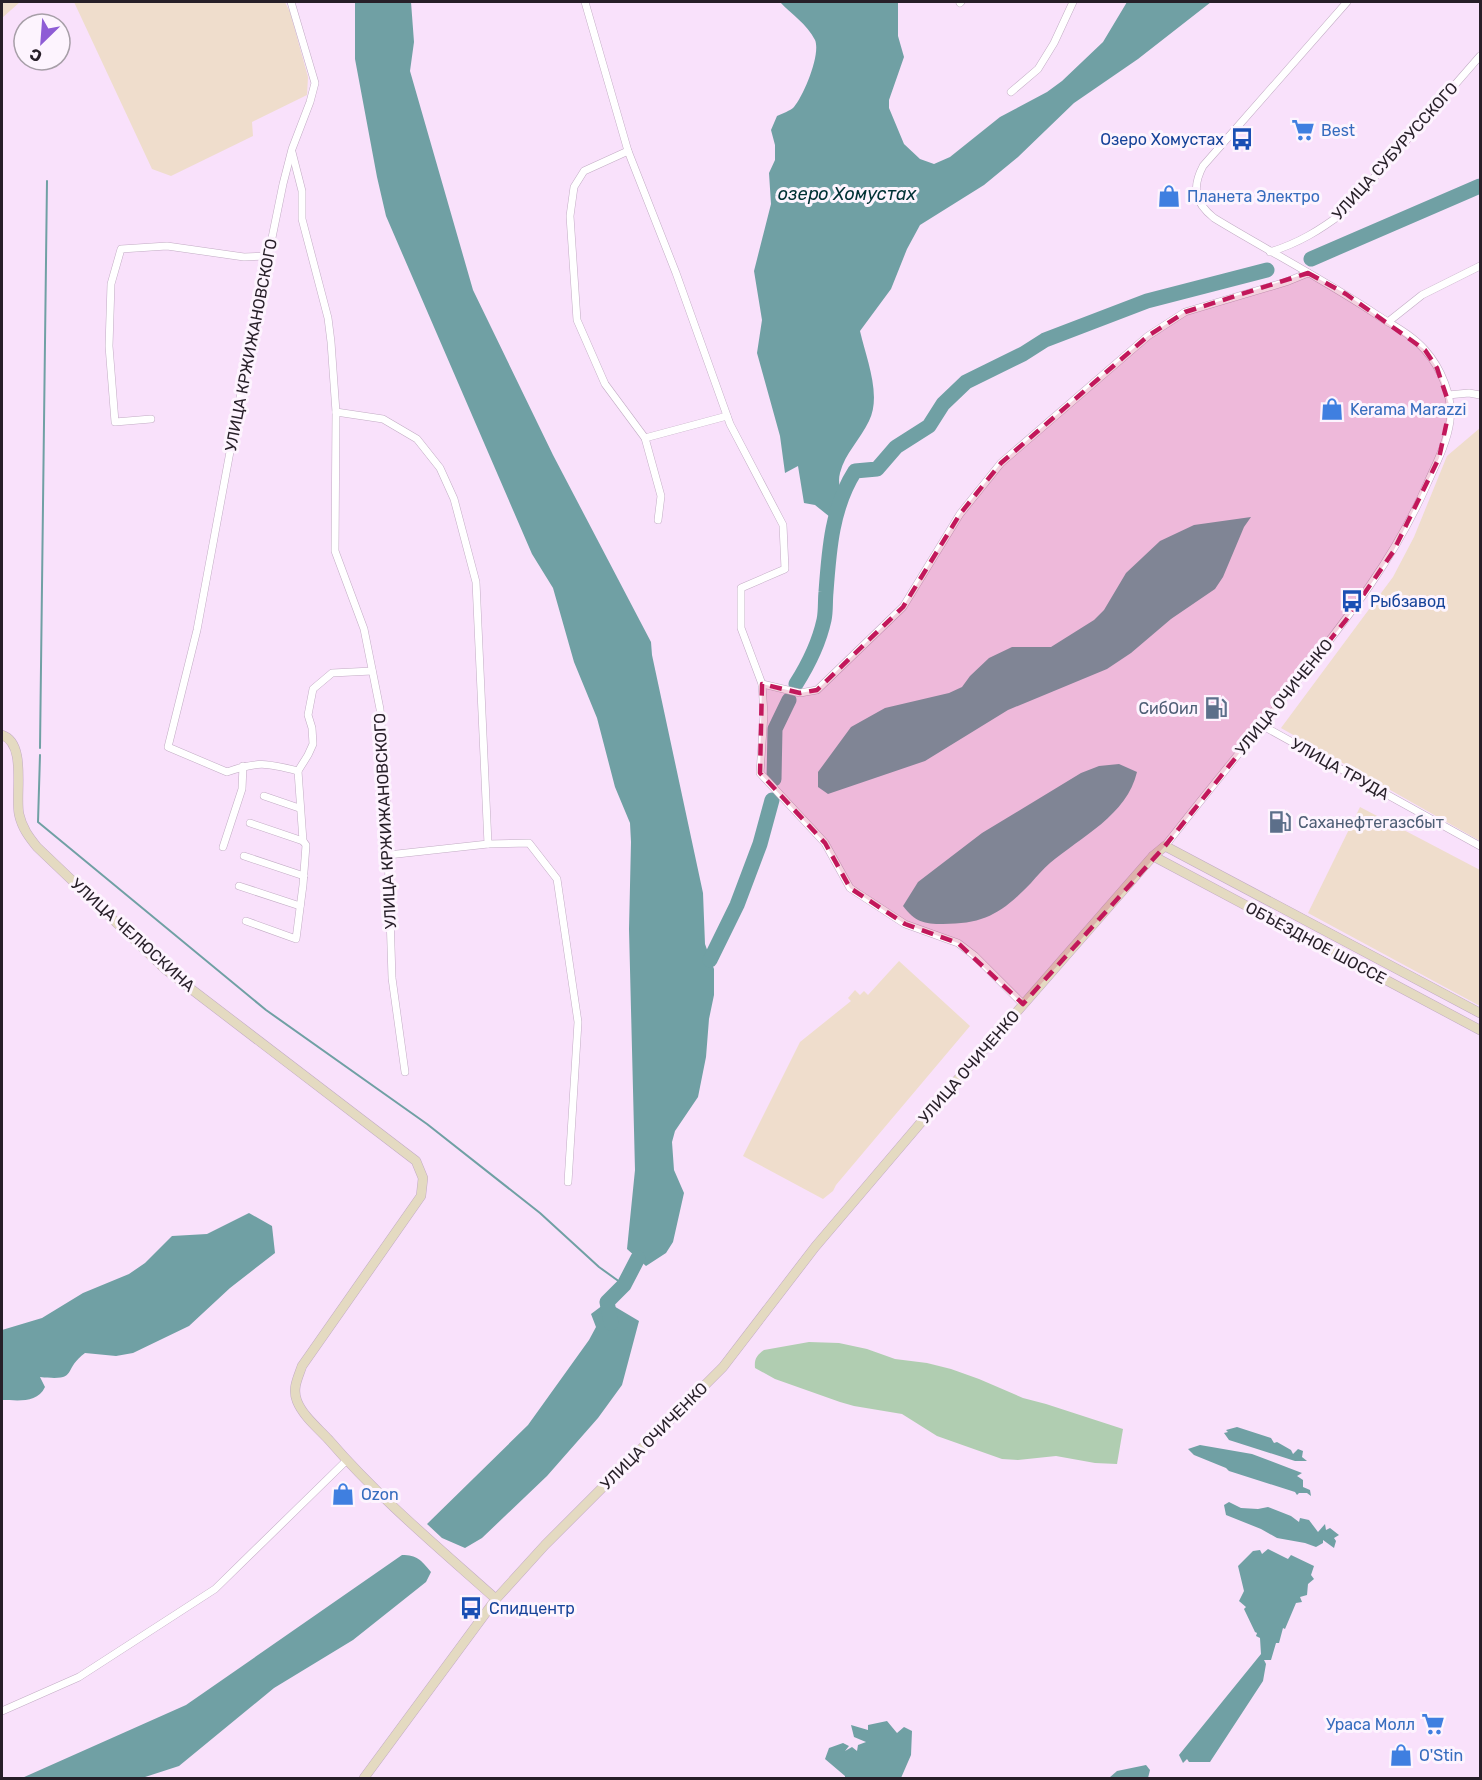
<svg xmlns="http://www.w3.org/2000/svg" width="1482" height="1780" font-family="Rubik,sans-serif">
<rect width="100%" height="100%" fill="#f9e1fb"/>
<g fill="#efddcc">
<polygon points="2,2 20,2 2,18"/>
<polygon points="74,2 285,2 290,12 308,77 307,95 252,122 253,136 171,176 152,169"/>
<polygon points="1480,428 1480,841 1281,728 1393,577 1414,537 1447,456"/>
<polygon points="1360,807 1480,870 1480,1006 1308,913"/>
<polygon points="899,961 970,1026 836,1185 833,1191 823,1199 743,1156 800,1042 851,1001 848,998 855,990 860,995 864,991 868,995"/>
</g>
<path fill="#b0cdb1" d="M809,1342L839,1343L867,1349L895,1359L927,1363L951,1369L979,1379L1023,1398L1046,1404L1123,1429L1117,1464L1095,1463L1056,1456L1018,1460L1002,1459L937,1436L902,1414L854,1406L840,1402L775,1379L755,1368C754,1359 757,1355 764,1350Z"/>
<g fill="#70a0a4">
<polygon points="355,2 411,2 414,42 410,71 473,290 553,455 651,642 652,655 703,893 705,944 714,969 714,995 709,1019 706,1057 698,1097 675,1131 672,1142 674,1170 684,1193 673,1242 666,1253 646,1266 627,1249 635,1170 629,929 631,842 630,823 615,787 597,718 574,662 553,588 532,554 386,216 377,177 355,59"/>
<path d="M780,2H898V36L904,57L889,100V108L904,144L920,159L934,164L950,157L1000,117L1047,92L1062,81L1103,42L1127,2H1211L1138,59L1074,103L1018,157L984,185L920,225L907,249L891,289L860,331C866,358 882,395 869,421C860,440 845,453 840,473C836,488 846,499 843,509C842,513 837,517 835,521L815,505L804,503L798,466L785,473L780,436L757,353L762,320L754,271L771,204L769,173L775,160V145L771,130L777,116C783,113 790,111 794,107C804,95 821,54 815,40C807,24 791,14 780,2Z"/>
<polygon points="1251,517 1244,527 1223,577 1215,589 1171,619 1131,653 1107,669 1008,710 925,761 828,794 818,787 818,772 851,727 885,708 949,693 962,687 970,676 989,658 1012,647 1051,647 1094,620 1104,610 1126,573 1160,541 1194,525"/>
<path d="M1119,764L1137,772C1127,815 1081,837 1050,863C1043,869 1037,876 1031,883C1002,913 985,924 943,924C924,924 915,922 903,906L918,882L982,833L1081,773L1099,766Z"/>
<path d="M249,1213L272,1226L275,1253L230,1288L189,1326L133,1353L116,1356L85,1353C61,1371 80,1381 40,1377L45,1387C37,1404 17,1400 2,1400V1330L42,1318L83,1293L129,1274L145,1263L172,1236L207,1234Z"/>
<polygon points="607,1302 639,1321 622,1385 598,1418 547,1476 482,1538 465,1548 442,1538 427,1524 528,1425 589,1340 596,1327 591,1314"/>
<polygon points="1237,1427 1271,1438 1274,1443 1277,1442 1291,1450 1293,1454 1298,1449 1303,1451 1302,1457 1307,1461 1295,1461 1229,1440 1224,1433 1228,1432 1226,1430"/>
<polygon points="1200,1445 1252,1454 1302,1473 1297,1476 1303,1480 1303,1487 1310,1490 1311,1496 1307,1493 1299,1493 1297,1495 1295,1492 1229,1471 1226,1468 1194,1455 1188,1449"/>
<polygon points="1229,1502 1241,1508 1258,1509 1268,1507 1291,1516 1299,1522 1300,1518 1309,1520 1318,1532 1325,1524 1326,1530 1330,1528 1339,1535 1334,1538 1336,1541 1334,1548 1323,1540 1323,1543 1316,1547 1305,1543 1277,1538 1261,1529 1226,1515 1224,1505"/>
<polygon points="1268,1549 1288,1559 1291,1555 1314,1566 1311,1575 1314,1579 1308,1584 1307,1595 1300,1597 1302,1602 1296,1603 1285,1629 1283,1628 1279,1643 1276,1643 1271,1660 1264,1660 1266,1664 1263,1681 1210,1762 1189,1762 1187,1759 1183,1763 1179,1755 1261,1654 1260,1638 1256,1636 1257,1633 1255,1632 1244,1609 1246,1607 1239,1601 1244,1591 1238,1566 1253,1551 1260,1550 1262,1554"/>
<path d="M402,1555C417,1555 421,1560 431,1572L426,1582L353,1640L274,1688L179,1766L142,1778H22L186,1705Z"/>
<polygon points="887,1721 897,1733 904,1727 912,1731 911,1755 901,1778 845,1778 845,1776 825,1759 829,1748 843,1743 849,1746 845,1751 852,1747 857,1751 858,1745 866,1742 854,1737 851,1725 868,1730 868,1725"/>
<polygon points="1146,1765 1150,1770 1148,1778 1109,1778 1117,1771"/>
</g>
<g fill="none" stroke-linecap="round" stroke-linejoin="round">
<g stroke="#70a0a4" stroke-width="2">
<polyline points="40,748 47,181"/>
<polyline points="40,755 38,822 266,1010 427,1124 540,1213 599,1267 624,1285"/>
</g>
<g stroke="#70a0a4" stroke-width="15">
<polyline points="1311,259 1480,186"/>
<path d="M796,684C808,665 819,643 824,620C826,611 825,601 826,592C829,550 832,507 855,471L877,469L896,447L929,426L943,404L966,382L1023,354L1045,340L1147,301L1267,270"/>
<polyline points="774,779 775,729 789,700"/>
<polyline points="710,960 737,905 760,844 772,800"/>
<polyline points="611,1323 607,1302 624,1285 638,1258"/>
</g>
<g stroke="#c2acc4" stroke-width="8">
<g id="street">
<path d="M291,2L315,83L310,102L292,149L283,184L247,360L197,630L168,747L227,772C258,761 266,763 298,771L308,755L313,744L312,728L308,715L313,689L332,673L372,671"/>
<polyline points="585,2 628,151 676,273 730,424 783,525 785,569 741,588 741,628 762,684 764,714 760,773 825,843 850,888 905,924 958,943 975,956 1023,1004"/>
<polyline points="960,3 961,2"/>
<polyline points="1011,92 1038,69 1054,43 1073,2"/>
<polyline points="628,151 584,171 574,187 570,216 577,320 605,384 645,438 661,496 658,520"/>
<polyline points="292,152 302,191 302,219 328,318 331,342 336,412 335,551 364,629 380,709 386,790 392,978 405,1072"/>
<path d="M1270,252C1299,243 1320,230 1344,212L1480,56"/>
<polyline points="1388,322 1422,295 1480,266"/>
<polyline points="1448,395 1469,393 1480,395"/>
<polyline points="336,412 383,419 417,439 440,468 454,499 476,582 488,844 388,855"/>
<polyline points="151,419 115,422 109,346 111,284 121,249 167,246 244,257 268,256"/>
<polyline points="645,438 727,416"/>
<polyline points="762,684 800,693 817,690 903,607 960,514 1001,463 1148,336 1185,312 1286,282 1308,273"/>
<polyline points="1263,726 1480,846"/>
<polyline points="264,796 299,808"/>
<polyline points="250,823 303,841"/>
<polyline points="488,844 529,843 557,879 578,1022 568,1182"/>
<path d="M1165,846C1209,789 1256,733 1301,677C1349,616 1396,556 1427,484C1436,464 1447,443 1450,421C1453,396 1441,368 1425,350C1412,335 1394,326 1377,315C1325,280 1268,251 1214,218C1194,202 1192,187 1203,166L1347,2"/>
<polyline points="223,847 242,789 243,766"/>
<polyline points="244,856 304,876"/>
<polyline points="239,886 300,906"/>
<polyline points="246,921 296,939 303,885 306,845 303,841 298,771"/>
<polyline points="2,1711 79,1677 215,1589 347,1460"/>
</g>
</g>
<g stroke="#c2acc4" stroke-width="10">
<g id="secondary">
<path d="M2,735C27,743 15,794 19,814C22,828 29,837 37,847L165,969L416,1161L423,1178L421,1196L302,1366C298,1378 292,1388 297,1401C303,1416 318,1428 329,1440C379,1498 439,1548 496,1599"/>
<polyline points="1153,856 1480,1030"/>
<polyline points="364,1778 496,1599 545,1545 723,1367 815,1247 952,1086 1153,856 1165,846 1480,1013"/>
</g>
</g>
<use href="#street" stroke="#fff" stroke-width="7"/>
<use href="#secondary" stroke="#e4dac1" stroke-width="9"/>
</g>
<path fill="#c2185b" fill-opacity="0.2" stroke="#c2185b" stroke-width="4.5" stroke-dasharray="12 8" stroke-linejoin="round" d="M1308,273L1346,294L1425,350L1437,368L1450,407L1439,458L1393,552L1346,620L1165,846L1023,1004L958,943L905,924L850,888L825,843L760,773L762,684L800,693L817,690L903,607L960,514L1001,463L1148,336L1185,312Z"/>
<defs>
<g id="supermarket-bare" transform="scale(1.8)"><path d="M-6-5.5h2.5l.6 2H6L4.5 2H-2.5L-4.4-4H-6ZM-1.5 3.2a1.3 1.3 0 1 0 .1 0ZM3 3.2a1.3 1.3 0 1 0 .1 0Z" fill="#3f7fe0" stroke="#fdf4fe" stroke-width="2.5" paint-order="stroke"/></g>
<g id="bus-bare" transform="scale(1.8)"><path d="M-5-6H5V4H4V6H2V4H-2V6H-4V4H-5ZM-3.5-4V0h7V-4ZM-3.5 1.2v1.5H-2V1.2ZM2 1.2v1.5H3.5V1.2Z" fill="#1a4fb4" stroke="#fdf4fe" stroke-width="2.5" paint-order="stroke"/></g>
<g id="shop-bare" transform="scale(1.8)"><path d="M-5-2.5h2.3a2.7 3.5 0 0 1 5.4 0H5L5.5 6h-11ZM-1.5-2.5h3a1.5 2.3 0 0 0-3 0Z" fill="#3f7fe0" stroke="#fdf4fe" stroke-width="2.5" paint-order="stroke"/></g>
<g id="fuel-bare" transform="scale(1.8)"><path d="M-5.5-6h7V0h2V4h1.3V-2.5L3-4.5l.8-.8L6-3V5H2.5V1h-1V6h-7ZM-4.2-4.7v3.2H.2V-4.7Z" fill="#5c6f8a" stroke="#fdf4fe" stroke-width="2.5" paint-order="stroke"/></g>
</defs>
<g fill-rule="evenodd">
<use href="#supermarket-bare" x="1303" y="130"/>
<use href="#bus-bare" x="1242" y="139"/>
<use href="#shop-bare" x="1169" y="196"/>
<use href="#shop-bare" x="1332" y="409"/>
<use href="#bus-bare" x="1352" y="601"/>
<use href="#fuel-bare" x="1216" y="708"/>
<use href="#fuel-bare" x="1280" y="822"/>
<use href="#shop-bare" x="343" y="1494"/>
<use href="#bus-bare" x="471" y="1608"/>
<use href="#supermarket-bare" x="1433" y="1724"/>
<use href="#shop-bare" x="1401" y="1755"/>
</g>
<g text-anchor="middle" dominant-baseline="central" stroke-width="6" stroke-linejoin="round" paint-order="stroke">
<g font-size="16" fill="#366cbe" stroke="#fdf4fe" text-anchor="start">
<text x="1321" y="130">Best</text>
<text x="1187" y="196">Планета Электро</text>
<text x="1350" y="409">Kerama Marazzi</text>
<text x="361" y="1494">Ozon</text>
<text x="1415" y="1724" text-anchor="end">Ураса Молл</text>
<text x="1419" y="1755">O'Stin</text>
</g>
<g font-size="16" fill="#164399" stroke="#fdf4fe" text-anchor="start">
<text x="1224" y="139" text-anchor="end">Озеро Хомустах</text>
<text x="1370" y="601">Рыбзавод</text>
<text x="489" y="1608">Спидцентр</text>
</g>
<g font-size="16" fill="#271f28" stroke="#fdf4fe">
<text transform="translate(1395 151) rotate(-48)">УЛИЦА СУБУРУССКОГО</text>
<text transform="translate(251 345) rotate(-79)">УЛИЦА КРЖИЖАНОВСКОГО</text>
<text transform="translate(1284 697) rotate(-51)">УЛИЦА ОЧИЧЕНКО</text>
<text transform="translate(1340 769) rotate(29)">УЛИЦА ТРУДА</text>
<text transform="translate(385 821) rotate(-93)">УЛИЦА КРЖИЖАНОВСКОГО</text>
<text transform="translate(133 935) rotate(42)">УЛИЦА ЧЕЛЮСКИНА</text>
<text transform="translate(1316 943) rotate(28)">ОБЪЕЗДНОЕ ШОССЕ</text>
<text transform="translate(969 1067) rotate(-49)">УЛИЦА ОЧИЧЕНКО</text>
<text transform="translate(654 1436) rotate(-45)">УЛИЦА ОЧИЧЕНКО</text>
</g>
<g font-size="16" fill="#4e5e75" stroke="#fdf4fe" text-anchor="end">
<text x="1198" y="708">СибОил</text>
<text x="1298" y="822" text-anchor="start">Саханефтегазсбыт</text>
</g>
<g font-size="18" font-style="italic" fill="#003235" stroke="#fdf4fe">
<text x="847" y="194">озеро Хомустах</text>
</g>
</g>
<rect width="1482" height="1780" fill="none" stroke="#271f28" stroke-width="6"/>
<g transform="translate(42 42) rotate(205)"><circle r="28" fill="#fdf4fe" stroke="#a79fa8" stroke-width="1.5"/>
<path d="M0-4.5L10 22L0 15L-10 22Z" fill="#8e5cd5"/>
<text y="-9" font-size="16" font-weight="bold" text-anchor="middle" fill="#271f28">С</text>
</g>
</svg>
